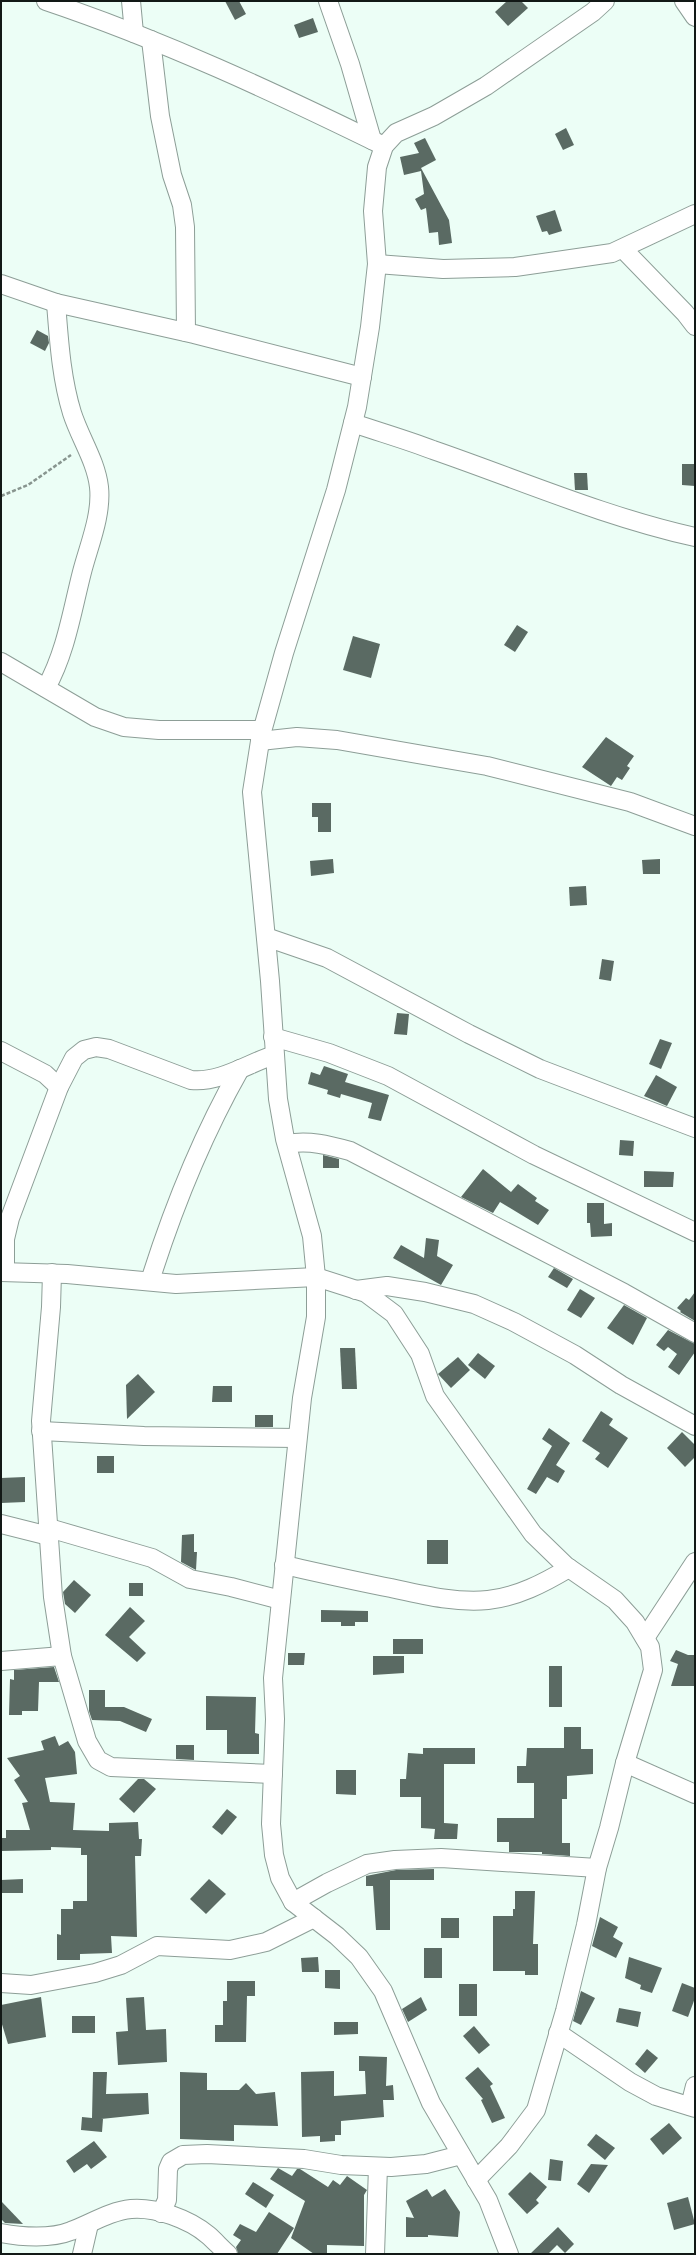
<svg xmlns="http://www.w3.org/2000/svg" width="696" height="2255" font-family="Montserrat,sans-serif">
<rect width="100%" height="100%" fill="#ecfef6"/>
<g fill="#5a6a63">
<polygon points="225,1 239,1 246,14 235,20"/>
<polygon points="507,1 521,1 528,8 508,26 495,12"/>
<polygon points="313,18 318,32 299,38 294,25"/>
<polygon points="566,128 574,145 563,150 555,134"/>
<polygon points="425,138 436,160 421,168 449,220 452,243 439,245 438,232 429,233 426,208 421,210 415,199 424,194 421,171 404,175 400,157 419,153 414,143"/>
<polygon points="555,210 562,231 549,235 547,231 542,232 536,216"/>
<polygon points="37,330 48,336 49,343 45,351 30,343"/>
<polygon points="682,464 695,464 695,486 682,485"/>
<polygon points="574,473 587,473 588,490 575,490"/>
<polygon points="517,625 528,632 515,652 504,645"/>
<polygon points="353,636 380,644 371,678 343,670"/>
<polygon points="606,737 634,756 627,766 630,768 622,780 617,777 611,786 582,767"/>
<polygon points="312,803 331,803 331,832 318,832 318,817 312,817"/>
<polygon points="333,859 334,873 311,876 310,861"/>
<polygon points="660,859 660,874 643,874 642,860"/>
<polygon points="586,886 587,905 570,906 569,887"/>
<polygon points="602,959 614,961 611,981 599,979"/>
<polygon points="397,1013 409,1014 407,1035 394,1034"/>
<polygon points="660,1039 672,1043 661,1069 649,1064"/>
<polygon points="324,1066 348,1074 345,1082 389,1095 381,1121 368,1118 372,1103 341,1094 340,1098 327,1094 328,1090 308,1084 311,1072 320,1075"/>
<polygon points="656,1075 677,1087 667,1106 644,1096"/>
<polygon points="620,1140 634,1141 633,1156 619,1155"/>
<polygon points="323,1155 339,1159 339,1168 323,1168"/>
<polygon points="483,1169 511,1192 518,1184 537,1198 535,1201 549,1210 538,1225 500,1202 493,1213 461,1197"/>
<polygon points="644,1171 674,1172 673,1187 644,1187"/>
<polygon points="587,1203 604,1203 604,1224 612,1223 612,1236 591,1237 590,1223 587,1223"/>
<polygon points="426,1238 439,1240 437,1256 453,1265 441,1285 393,1258 401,1245 424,1258"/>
<polygon points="554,1268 573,1279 567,1288 548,1277"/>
<polygon points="580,1289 595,1298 581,1318 567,1310"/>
<polygon points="695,1292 695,1321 680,1312 681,1311 677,1308 686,1298 689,1300"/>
<polygon points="624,1305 647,1318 633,1345 607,1328"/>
<polygon points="668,1330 695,1344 695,1352 679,1375 668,1367 677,1354 668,1347 664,1351 656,1345"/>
<polygon points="340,1348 355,1348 357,1389 342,1389"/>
<polygon points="478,1353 495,1366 485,1379 468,1365"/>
<polygon points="458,1357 470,1370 451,1388 438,1374"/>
<polygon points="138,1374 155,1392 127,1419 126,1385"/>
<polygon points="213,1386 232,1386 232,1402 212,1402"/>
<polygon points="601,1411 613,1419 609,1425 628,1438 608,1468 595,1459 600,1453 582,1441"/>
<rect x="255" y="1415" width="18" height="12"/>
<polygon points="549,1428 570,1443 556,1465 565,1471 558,1483 547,1477 536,1494 527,1489 552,1446 542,1439"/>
<polygon points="682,1432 695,1445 695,1457 685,1467 667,1448"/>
<rect x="97" y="1456" width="17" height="17"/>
<polygon points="25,1477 25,1502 1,1503 1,1478"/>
<polygon points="194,1534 194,1552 197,1552 196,1570 181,1562 182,1535"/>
<rect x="427" y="1540" width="21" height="24"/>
<polygon points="74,1580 91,1595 75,1613 65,1604 63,1592"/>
<rect x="129" y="1583" width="14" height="13"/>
<polygon points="130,1607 145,1621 129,1637 146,1653 137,1662 105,1635"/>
<polygon points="321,1610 368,1611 368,1622 355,1622 355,1626 341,1626 341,1622 321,1622"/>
<rect x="393" y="1639" width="30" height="15"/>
<polygon points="676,1650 688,1655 695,1655 695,1686 671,1686 678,1664 670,1661"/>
<polygon points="288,1653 305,1653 304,1665 288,1665"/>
<polygon points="373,1656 404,1656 404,1673 373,1675"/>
<rect x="549" y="1666" width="13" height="41"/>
<polygon points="54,1667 59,1682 39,1682 38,1711 22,1711 22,1715 9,1715 10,1679 14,1680 14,1670"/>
<polygon points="89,1690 105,1690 105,1707 124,1707 152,1719 146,1732 120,1721 92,1720 89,1711"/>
<polygon points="206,1696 256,1697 255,1733 259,1734 259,1754 227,1754 227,1730 206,1730"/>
<polygon points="564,1727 581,1727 581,1749 593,1749 593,1774 567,1776 567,1799 562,1799 562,1843 570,1843 570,1856 542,1854 542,1852 509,1852 509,1842 497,1842 497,1818 534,1818 534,1783 517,1783 517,1766 526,1766 527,1748 564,1748"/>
<polygon points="55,1736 59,1746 68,1741 75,1752 77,1774 45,1778 50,1802 75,1803 73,1830 109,1831 109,1823 138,1822 139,1839 142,1839 141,1856 135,1856 137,1937 111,1936 112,1953 80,1954 80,1960 57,1960 57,1934 61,1935 61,1909 73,1909 73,1901 87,1901 87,1855 81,1855 81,1848 51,1847 51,1850 1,1851 1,1838 6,1838 6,1830 30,1830 22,1803 28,1802 14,1780 20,1776 7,1758 44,1750 41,1741"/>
<polygon points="176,1745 194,1745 194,1760 176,1759"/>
<polygon points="423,1748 475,1748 475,1764 444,1764 444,1823 458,1824 457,1839 434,1839 435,1829 421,1828 421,1797 400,1797 400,1779 406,1779 408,1753 423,1754"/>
<polygon points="336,1770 356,1770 356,1795 336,1794"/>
<polygon points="138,1779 144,1779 156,1789 134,1813 119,1799"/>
<polygon points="227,1809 237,1817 222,1835 212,1827"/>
<polygon points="434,1869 434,1880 390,1880 390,1930 376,1930 373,1886 366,1886 366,1876 396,1870"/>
<polygon points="23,1879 23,1893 1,1893 1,1880"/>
<polygon points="209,1879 226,1894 206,1914 190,1899"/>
<polygon points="515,1891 535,1891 533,1944 538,1944 538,1975 525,1975 525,1971 493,1971 493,1916 513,1916 513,1909 515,1909"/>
<polygon points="600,1917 618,1927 613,1937 623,1943 616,1958 592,1946"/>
<rect x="441" y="1918" width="18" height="20"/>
<rect x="424" y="1948" width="18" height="30"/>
<polygon points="318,1957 319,1972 302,1972 301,1958"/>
<polygon points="629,1957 662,1968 652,1993 640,1989 641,1985 625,1978"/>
<polygon points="325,1970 340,1970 340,1989 325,1988"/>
<polygon points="227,1981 255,1981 255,1996 247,1996 246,2042 215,2042 215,2025 223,2025 223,2001 227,2001"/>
<polygon points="682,1983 695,1988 695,1998 688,2017 672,2011"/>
<rect x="459" y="1984" width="18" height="32"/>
<polygon points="581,1991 595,1998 581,2025 573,2021"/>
<polygon points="41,1997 46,2037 8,2044 1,2021 1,2005"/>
<polygon points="144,1997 146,2030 166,2029 167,2062 118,2065 116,2032 128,2031 126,1998"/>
<polygon points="421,1997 427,2010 408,2022 402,2009"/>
<polygon points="619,2008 641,2012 638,2027 616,2022"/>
<rect x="72" y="2016" width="23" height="17"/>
<polygon points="334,2022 358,2022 358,2034 334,2035"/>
<polygon points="474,2026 490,2045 479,2054 463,2036"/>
<polygon points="647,2049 658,2058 645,2073 635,2064"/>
<polygon points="359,2056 387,2057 386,2086 393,2085 394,2100 383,2100 384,2117 341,2121 341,2135 335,2135 335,2141 320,2142 320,2136 302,2137 301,2072 334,2071 334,2096 366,2094 365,2071 359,2071"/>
<polygon points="478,2067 493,2084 490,2086 505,2118 492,2123 481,2100 483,2099 465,2078"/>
<polygon points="93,2072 107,2072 106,2094 148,2093 149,2114 101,2119 103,2119 102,2132 81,2130 82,2117 92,2118"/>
<polygon points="180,2072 207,2073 207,2090 239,2090 246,2083 256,2094 275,2092 278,2126 234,2125 234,2141 180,2139"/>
<polygon points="669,2123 682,2138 663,2155 650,2139"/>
<polygon points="596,2134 615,2148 605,2160 587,2145"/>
<polygon points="94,2141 107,2157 91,2169 87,2164 74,2173 66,2161"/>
<polygon points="550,2159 563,2161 561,2181 548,2180"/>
<polygon points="591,2164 608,2165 589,2193 577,2184"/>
<polygon points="278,2168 292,2176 297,2169 300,2169 328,2187 333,2180 340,2185 347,2176 367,2190 364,2195 364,2246 327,2245 327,2254 314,2254 291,2238 305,2201 270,2179"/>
<polygon points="530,2172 547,2187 536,2200 539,2203 527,2214 508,2194"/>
<polygon points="253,2182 274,2195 266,2208 245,2194"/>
<polygon points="427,2189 432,2197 445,2189 460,2212 458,2237 428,2235 428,2237 406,2237 406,2217 414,2218 406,2201"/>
<polygon points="688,2197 695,2224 674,2230 667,2203"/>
<polygon points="1,2201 23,2224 5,2223 1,2219"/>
<polygon points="269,2212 294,2228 277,2254 238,2254 236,2247 241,2240 233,2235 240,2224 256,2232"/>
<polygon points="558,2227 574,2244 565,2253 557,2245 548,2254 530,2254"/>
</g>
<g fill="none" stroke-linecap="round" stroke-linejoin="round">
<g stroke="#8d9e97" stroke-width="20">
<g id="minor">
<path d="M46,1C162,40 274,92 384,146"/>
<polyline points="131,1 134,33"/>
<polyline points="328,1 350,64 372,140"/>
<polyline points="684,1 695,17"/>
<polyline points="151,40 160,116 172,175 182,205 185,227 186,332"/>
<polyline points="623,249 685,313 695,326"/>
<polyline points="377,264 443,269 515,267 612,253 695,214"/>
<polyline points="1,284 56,303 194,334 362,377"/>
<path d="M353,423C379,432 407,440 433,450C520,480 605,517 695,537"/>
<polyline points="1,662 95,717 124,727 159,730 262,730"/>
<path d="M46,688C66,652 72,611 82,572C89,545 102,515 99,487C96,461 80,438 72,413C61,377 59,340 56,303"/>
<polyline points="260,741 297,737 337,740 487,766 630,802 695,826"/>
<polyline points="266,937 327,958 469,1034 540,1069 695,1128"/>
<polyline points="273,1037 329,1053 388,1076 534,1155 695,1232"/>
<polyline points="1,1051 45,1074 59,1087"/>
<path d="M287,1144C309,1140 328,1145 350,1151L624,1293L695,1333"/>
<polyline points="1,1272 67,1274 176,1284 316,1277 366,1293 394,1314 420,1354 435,1396 533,1534 566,1566 615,1600 635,1622 650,1647 653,1670 625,1763 609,1828 597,1868 586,1925 565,2011 536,2110 509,2146 476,2180"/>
<path d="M5,1272V1239L10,1218L59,1087L74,1058L84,1050L96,1047L109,1049L191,1080C220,1083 247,1064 274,1055"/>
<polyline points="52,1273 51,1307 41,1421 53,1597 62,1656 87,1741 98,1760 111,1767 273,1774"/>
<path d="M150,1281C173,1208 202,1136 240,1069"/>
<polyline points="356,1290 387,1286 425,1292 474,1304 514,1322 575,1355 621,1385 695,1426"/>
<polyline points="41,1431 144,1436 297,1438"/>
<polyline points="1,1524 49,1536"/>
<polyline points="49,1528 152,1558 190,1579 231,1587 281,1600"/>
<path d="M284,1565C320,1573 355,1581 391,1588C423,1595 455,1603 488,1600C517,1597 544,1583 569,1568"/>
<polyline points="645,1638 695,1562"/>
<polyline points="1,1661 62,1656"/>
<polyline points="625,1763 695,1794"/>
<polyline points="293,1902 327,1883 367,1864 395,1860 441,1858 597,1868"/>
<polyline points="1,1983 31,1985 95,1973 121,1965 157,1946 230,1950 266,1942 314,1918"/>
<polyline points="558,2033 630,2082 656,2096 695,2108"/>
<polyline points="690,2106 695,2086"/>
<polyline points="161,2213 167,2200 168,2169 171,2162 183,2155 207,2154 304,2159 341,2165 391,2167 426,2164 461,2155"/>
<path d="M1,2233C22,2237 51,2239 71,2231C90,2224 110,2211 131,2209C156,2207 189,2219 208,2235C215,2241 221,2248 228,2254"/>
<polyline points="82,2254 89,2224"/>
<polyline points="375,2254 378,2167"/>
<polyline points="509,2254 488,2200 431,2103 383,1991 359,1957 337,1936 293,1902 280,1878 274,1855 271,1824 275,1719 273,1678 302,1398 316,1317 316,1277 312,1236 285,1139 278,1099 270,981 252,792 261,735 284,653 336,490 357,407 370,327 377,264 373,211 377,167 384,146 396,133 434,116 486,86 593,12 605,1"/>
</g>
</g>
<polyline stroke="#88958f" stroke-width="2.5" stroke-dasharray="4 2" stroke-linecap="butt" points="1,496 28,485 71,455"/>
<use href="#minor" stroke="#fff" stroke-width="18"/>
</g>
<rect width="696" height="2255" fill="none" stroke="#121916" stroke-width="4"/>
</svg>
